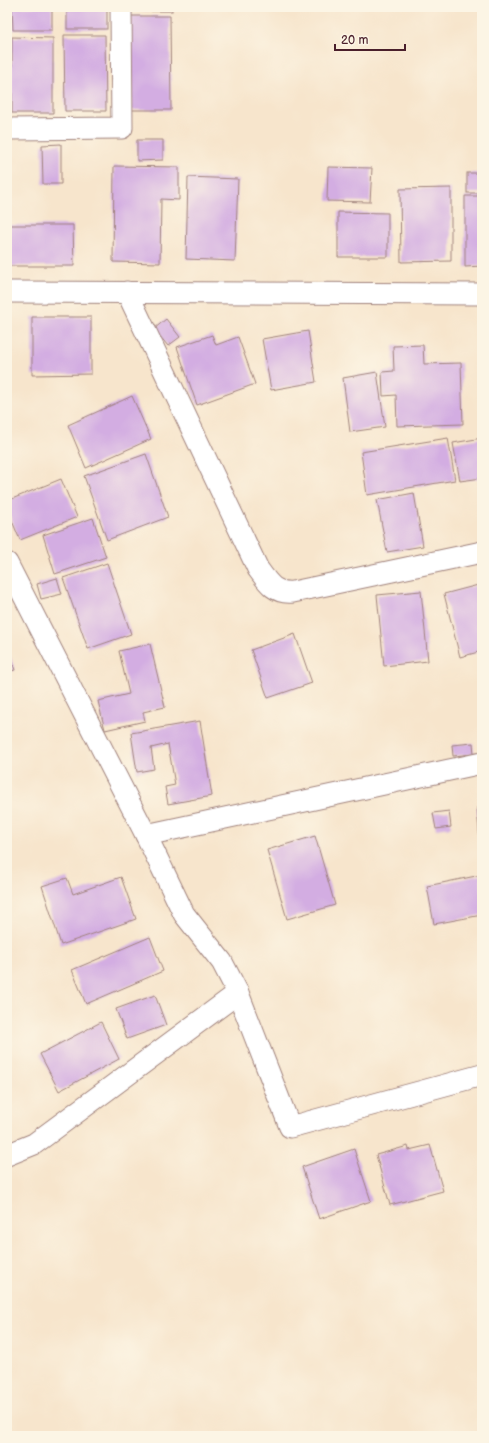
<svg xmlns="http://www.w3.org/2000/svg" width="489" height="1443" font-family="'Balsamiq Sans',sans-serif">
<rect width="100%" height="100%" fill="#fcf5e5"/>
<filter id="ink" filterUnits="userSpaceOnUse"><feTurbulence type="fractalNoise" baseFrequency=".025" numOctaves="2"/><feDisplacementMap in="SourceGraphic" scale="8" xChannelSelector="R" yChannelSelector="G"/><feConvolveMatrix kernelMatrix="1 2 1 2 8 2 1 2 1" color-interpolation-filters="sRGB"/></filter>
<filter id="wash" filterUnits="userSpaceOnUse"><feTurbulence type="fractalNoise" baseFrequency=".012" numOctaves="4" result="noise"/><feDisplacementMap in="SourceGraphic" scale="16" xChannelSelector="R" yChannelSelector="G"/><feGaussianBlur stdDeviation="0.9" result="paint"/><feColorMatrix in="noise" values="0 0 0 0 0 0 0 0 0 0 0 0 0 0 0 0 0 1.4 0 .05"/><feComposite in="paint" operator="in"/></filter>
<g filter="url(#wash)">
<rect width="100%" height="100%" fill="#f7e5cc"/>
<g id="blocks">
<g fill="#d3ade2">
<polygon points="12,7 52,7 52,30 13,30"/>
<rect x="67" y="7" width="40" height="22"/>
<rect x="131" y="7" width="41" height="4"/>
<polygon points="130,16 170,16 171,110 131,110"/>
<polygon points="64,35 105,35 106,111 65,111"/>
<polygon points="12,37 53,38 53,113 12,113"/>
<polygon points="137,140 163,140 163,160 137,161"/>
<polygon points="61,144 61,184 43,184 42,145"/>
<polygon points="114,166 179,167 179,200 161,199 160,263 113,262"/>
<polygon points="328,167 372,168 370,202 327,201"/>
<rect x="467" y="173" width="15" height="20"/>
<polygon points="188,177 238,179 235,261 186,259"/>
<polygon points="451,188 451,261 401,262 400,189"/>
<polygon points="465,196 482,196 482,266 465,267"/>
<polygon points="338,212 388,213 388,257 338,257"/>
<polygon points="8,225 73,225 74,266 8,266"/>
<polygon points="32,317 91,317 91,374 32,375"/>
<polygon points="166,319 180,337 168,346 154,329"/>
<polygon points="308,331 316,382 271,390 262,339"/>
<polygon points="212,335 216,345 238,337 255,384 197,405 177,347"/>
<polygon points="423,345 424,364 461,363 463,424 397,426 396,395 383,396 382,372 394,371 393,346"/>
<polygon points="377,372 385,427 350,432 343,378"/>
<polygon points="132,396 151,439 86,468 68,425"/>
<polygon points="448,438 455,480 367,495 361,452"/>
<polygon points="482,438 482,478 460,481 453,443"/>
<polygon points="146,454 168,517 107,540 84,476"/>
<polygon points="61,479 77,517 20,540 7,509 7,501"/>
<polygon points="414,493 423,546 387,552 377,500"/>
<polygon points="93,518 106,557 55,574 43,535"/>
<polygon points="107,563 131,634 88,649 63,578"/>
<polygon points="57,578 62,594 41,599 37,584"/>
<polygon points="482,584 482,651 460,657 444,594"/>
<polygon points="421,591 428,661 384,666 377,595"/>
<polygon points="295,634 312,683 268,698 251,650"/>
<polygon points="150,644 165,707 143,712 145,721 105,730 98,701 129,694 119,651"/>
<polygon points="7,647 15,670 7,672"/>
<polygon points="200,721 212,796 168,804 165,787 175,785 168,744 151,748 154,769 137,772 131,733"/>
<polygon points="473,743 474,754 453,756 452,745"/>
<polygon points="477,807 482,807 482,857 481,857"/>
<polygon points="449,811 451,827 436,829 433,813"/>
<polygon points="315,836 335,905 287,919 267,850"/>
<polygon points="481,875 482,915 434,924 427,886"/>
<polygon points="121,877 136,919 61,945 42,886 67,878 73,894"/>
<polygon points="150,937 163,971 86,1004 72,970"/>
<polygon points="155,995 166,1025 127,1039 116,1009"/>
<polygon points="101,1022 119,1059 59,1091 40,1054"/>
<polygon points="430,1145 443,1191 390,1205 376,1155 408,1146 409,1150"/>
<polygon points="354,1149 371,1201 319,1219 302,1167"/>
</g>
</g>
</g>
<g filter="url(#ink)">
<use href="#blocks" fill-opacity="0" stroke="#a0827c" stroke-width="1"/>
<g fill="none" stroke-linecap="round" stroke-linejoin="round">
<g stroke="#a0827c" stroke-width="23">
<g id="minor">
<polyline points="7,129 122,128 121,7"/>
<polyline points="7,292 482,294"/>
<path d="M127,292L258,569C268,583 275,594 293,592L482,552"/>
<polyline points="7,563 146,835 184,914 222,962 238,993 290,1127 482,1075"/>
<polyline points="146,835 482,763"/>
<polyline points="7,1155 34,1144 238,993"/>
</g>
</g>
<use href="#minor" stroke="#fff" stroke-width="21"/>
</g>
</g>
<rect width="489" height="1443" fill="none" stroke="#fcf5e5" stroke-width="24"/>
<path d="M335 44v6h70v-6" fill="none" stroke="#4a1f2b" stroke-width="2"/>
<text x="341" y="44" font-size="12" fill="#4a1f2b" stroke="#fcf5e5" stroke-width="3" paint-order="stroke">20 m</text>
</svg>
